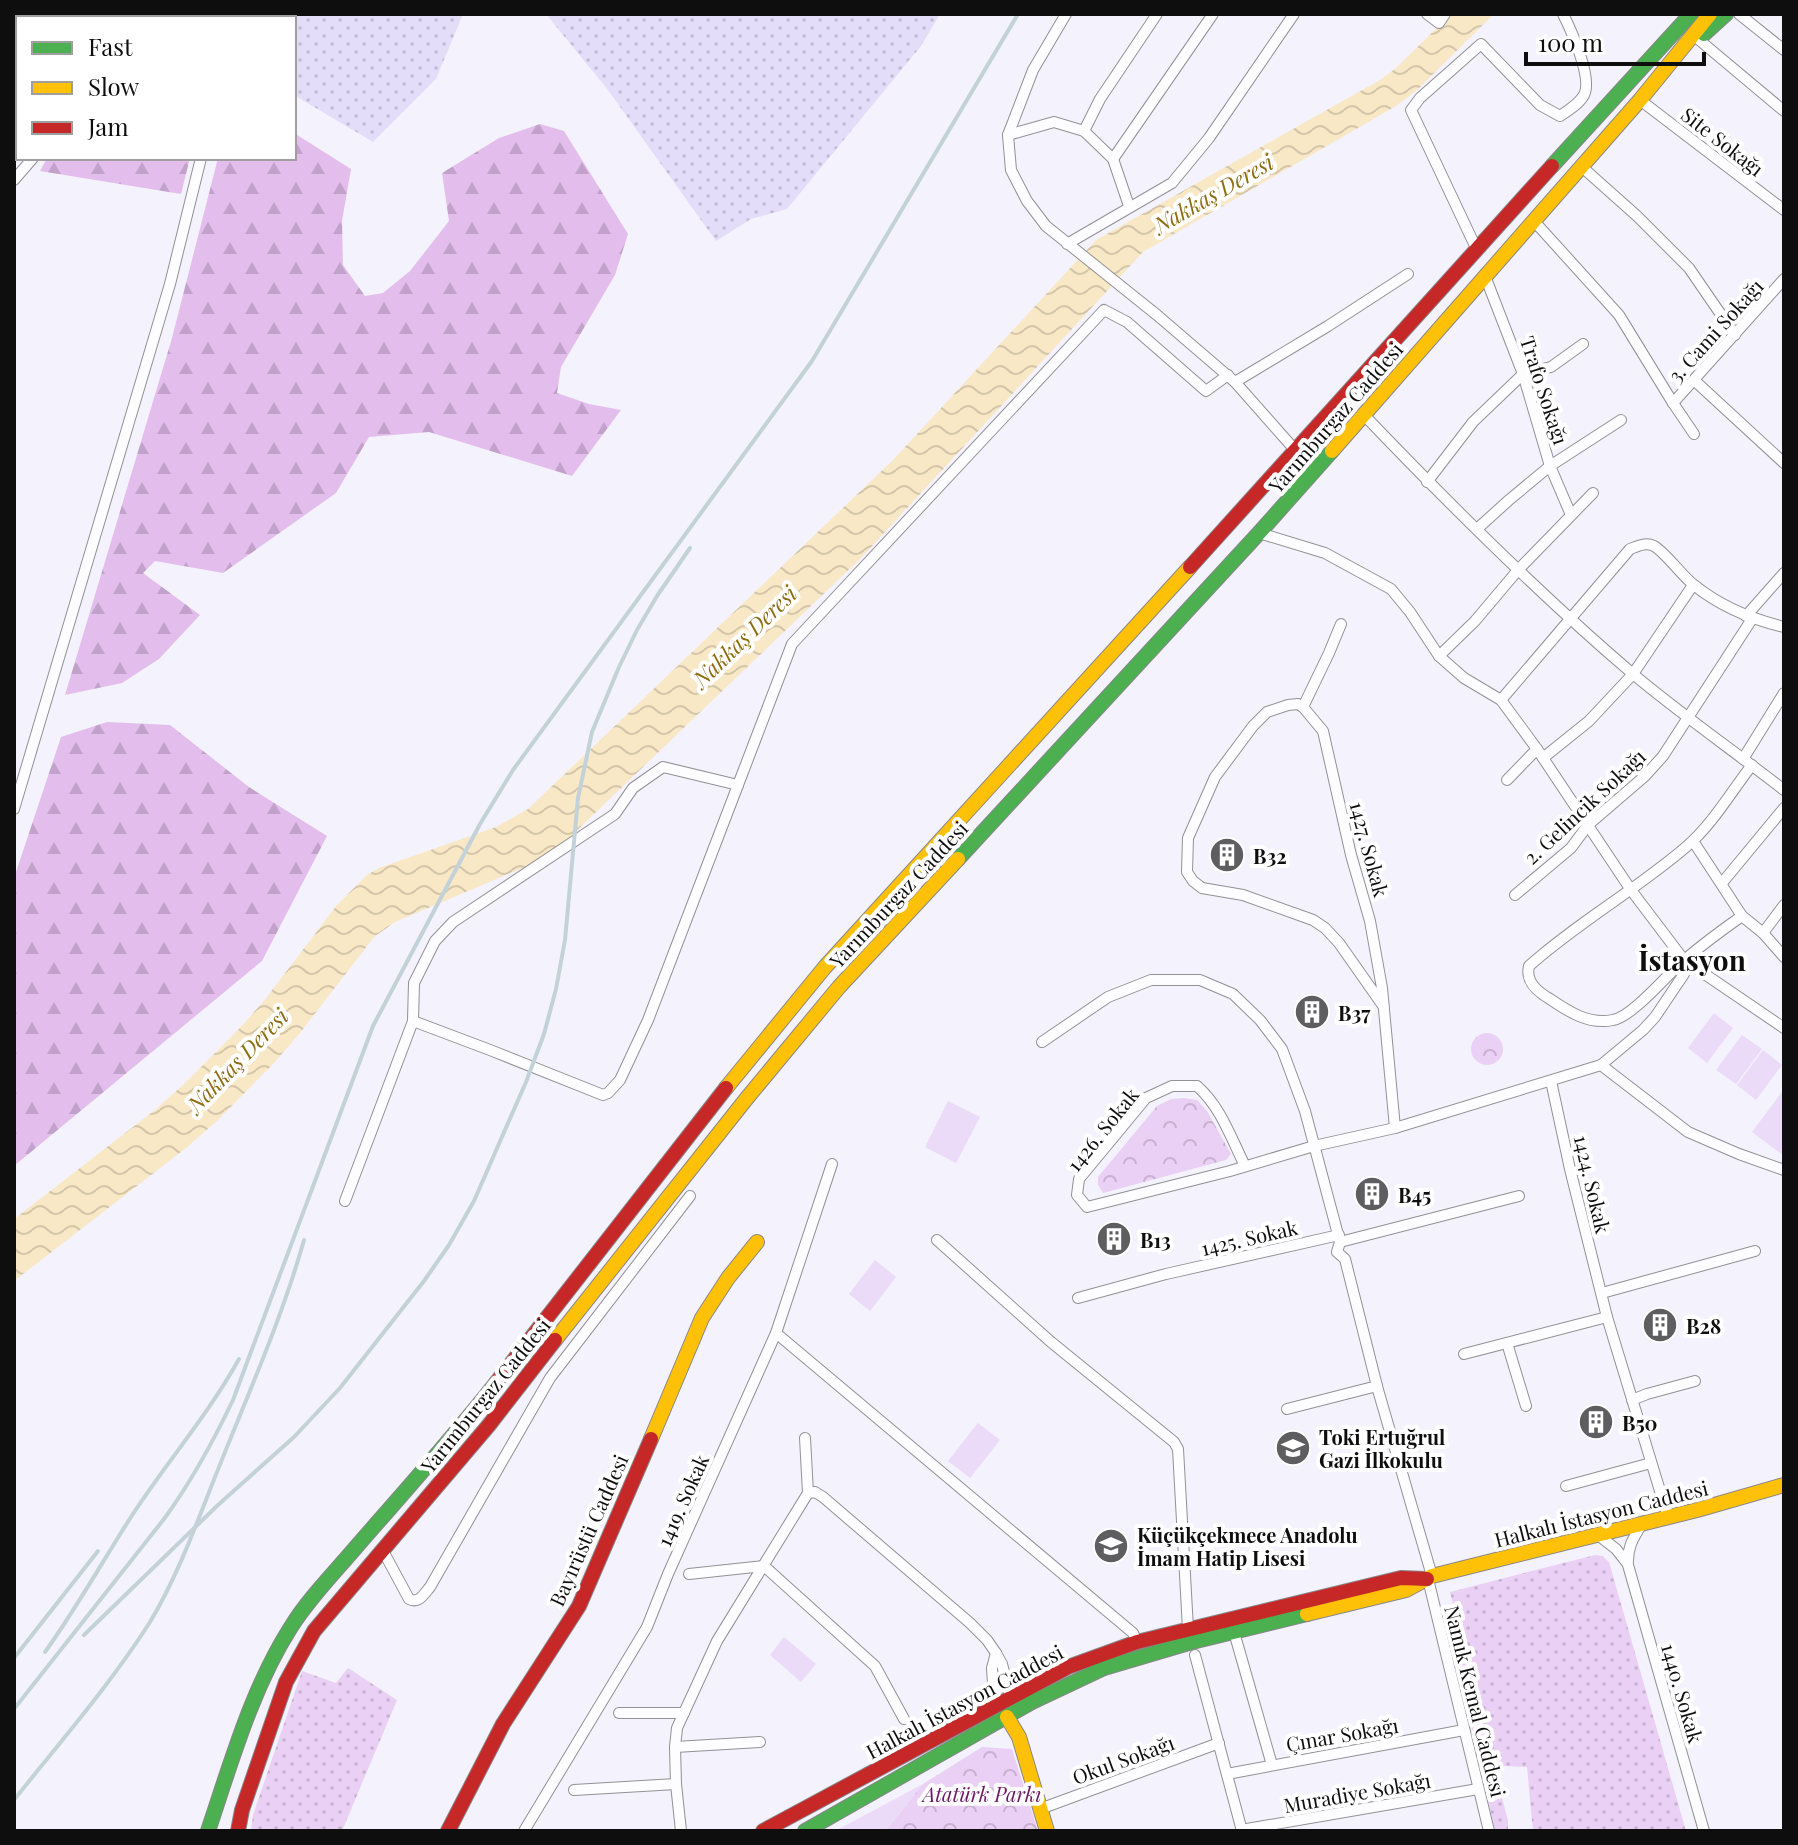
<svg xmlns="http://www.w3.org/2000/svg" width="1798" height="1845" font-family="'Playfair Display',serif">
<defs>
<pattern id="farmland-dots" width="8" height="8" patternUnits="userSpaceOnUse" patternTransform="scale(2)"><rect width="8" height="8" fill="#e4ddfa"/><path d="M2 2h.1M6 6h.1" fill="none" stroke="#c2bcd5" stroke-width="1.8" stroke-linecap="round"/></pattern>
<pattern id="grass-dots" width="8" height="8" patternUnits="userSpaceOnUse" patternTransform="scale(2)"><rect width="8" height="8" fill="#ead0f4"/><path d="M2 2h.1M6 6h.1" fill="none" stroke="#c8b1d0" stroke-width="1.8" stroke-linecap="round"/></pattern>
<pattern id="forest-firs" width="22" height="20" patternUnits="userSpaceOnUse" patternTransform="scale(2)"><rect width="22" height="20" fill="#e3beed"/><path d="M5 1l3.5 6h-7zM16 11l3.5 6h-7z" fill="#c2a2ca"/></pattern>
<pattern id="park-crowns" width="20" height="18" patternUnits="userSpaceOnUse" patternTransform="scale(2)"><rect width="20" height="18" fill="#ead0f4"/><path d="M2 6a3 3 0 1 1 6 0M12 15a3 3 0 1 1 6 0" fill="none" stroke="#c8b1d0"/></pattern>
<pattern id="water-waves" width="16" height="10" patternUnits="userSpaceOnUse" patternTransform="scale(2)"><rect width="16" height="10" fill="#f9e8c6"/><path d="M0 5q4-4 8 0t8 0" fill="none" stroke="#d4c6a9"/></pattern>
</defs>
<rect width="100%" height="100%" fill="#f4f2fc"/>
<g fill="url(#farmland-dots)">
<polygon points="270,14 463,14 436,79 373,142 294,95 294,18 269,18"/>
<polygon points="546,14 940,14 921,46 787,209 751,219 716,241 608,90"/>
</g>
<g fill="url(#grass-dots)">
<polygon points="1595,1555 1602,1556 1609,1562 1686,1831 1533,1831 1527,1767 1504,1766 1496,1775 1508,1821 1508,1831 1495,1831 1445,1611 1454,1608 1450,1592"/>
<polygon points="348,1668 397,1700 342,1831 251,1831 253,1815 302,1671 336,1683"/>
</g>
<g fill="url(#forest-firs)">
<polygon points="540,124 564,131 628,234 615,275 561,367 557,393 589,404 621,410 572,476 429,432 369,437 336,493 223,573 155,561 143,573 200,615 159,659 122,683 65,695 172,338 218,158 294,158 294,133 351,169 342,221 343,265 365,296 383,293 410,271 449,221 442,173 499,138"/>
<polygon points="47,158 190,158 181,194 40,171"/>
<polygon points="107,722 170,725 249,787 327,836 262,961 14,1166 14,878 61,737"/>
</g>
<g fill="url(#park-crowns)">
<circle cx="1487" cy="1049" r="16"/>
<polygon points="1184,1098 1197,1100 1207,1111 1231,1154 1226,1160 1103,1193 1098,1185 1098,1177 1157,1106 1171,1099"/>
<polygon points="982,1747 1012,1749 1038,1831 885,1831 923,1784"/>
</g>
<g fill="#ebdaf8">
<polygon points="1714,1013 1733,1028 1707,1063 1688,1048"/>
<polygon points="1742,1035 1762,1049 1736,1084 1716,1070"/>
<polygon points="1763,1050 1782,1065 1756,1100 1737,1085"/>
<polygon points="1784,1089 1784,1156 1752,1132"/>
<polygon points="948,1101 980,1117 956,1163 925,1147"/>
<polygon points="875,1260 896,1277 870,1311 849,1294"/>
<polygon points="978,1423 1000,1440 970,1478 948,1461"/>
<polygon points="784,1637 816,1664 801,1682 770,1655"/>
<polygon points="923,1784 885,1831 835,1831"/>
</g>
<polygon fill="url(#water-waves)" points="1451,14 1494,14 1417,90 1396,106 1143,252 862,557 570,837 558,847 532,864 395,922 374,937 300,1033 274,1063 217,1121 186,1148 14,1281 14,1219 155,1110 184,1084 238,1030 263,1002 337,905 367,875 379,868 496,827 528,809 893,460 1096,240 1380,80 1396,68"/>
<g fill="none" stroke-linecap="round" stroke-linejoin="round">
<g stroke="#929195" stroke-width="12">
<g id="street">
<polyline points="1066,14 1033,70 1008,135 1011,170 1027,201 1046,226 1157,315 1235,382 1296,451"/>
<polyline points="1427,14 1439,23 1445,14"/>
<polyline points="1739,14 1784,50"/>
<polyline points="85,18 85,14"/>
<polyline points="246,18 248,14"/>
<polyline points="1698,39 1784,111"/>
<polyline points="1640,100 1784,210"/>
<polyline points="1084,131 1100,99 1157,14"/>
<polyline points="1008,135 1054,122 1084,131 1113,159 1129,206"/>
<polyline points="1113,159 1213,14"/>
<polyline points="1582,167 1637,216 1689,268 1735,335"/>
<polyline points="14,180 33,158"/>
<polyline points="1534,221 1619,315 1673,403 1694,434"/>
<polyline points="1067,244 1172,183 1209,138 1294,14"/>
<path d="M1477,250L1411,110L1420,98L1481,44L1540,105L1560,116C1569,110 1579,104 1584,95C1593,78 1571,30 1563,14"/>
<polyline points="1485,276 1523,374 1550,466 1571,515"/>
<polyline points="1695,381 1784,463"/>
<polyline points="1235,382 1328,326 1408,274"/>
<polyline points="1673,403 1784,279"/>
<path d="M1364,415C1450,505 1538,593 1633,674C1682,715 1734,751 1784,790"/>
<polyline points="1427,482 1473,422 1523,374 1551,367 1583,344"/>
<polyline points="1477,529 1509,500 1550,466 1621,420"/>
<polyline points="1259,533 1325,553 1391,589 1410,612 1439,656 1464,678 1501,700 1537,749 1631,890 1684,960 1784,1028"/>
<polyline points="1746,616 1784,573"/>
<polyline points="1439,656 1475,621 1518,570 1593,493"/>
<path d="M1501,700L1630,549C1638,546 1646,542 1654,546C1666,553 1682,576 1694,585C1721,607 1751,619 1784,627"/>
<polyline points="1303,707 1329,653 1341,624"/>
<polyline points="1543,758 1589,721 1633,674 1693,585"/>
<polyline points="1743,759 1784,693"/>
<path d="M1752,765C1731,792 1712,825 1686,847C1636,890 1578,922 1529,966C1525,982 1538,992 1550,999C1569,1012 1589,1025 1613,1020C1632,1017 1667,975 1683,961C1702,945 1722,930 1742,916L1763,933L1784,957"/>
<polyline points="1507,780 1537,749"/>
<polyline points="14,809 170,284 201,158"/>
<polyline points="1693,841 1742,916"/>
<polyline points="1722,883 1784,808"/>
<polyline points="1515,895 1571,848 1588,825 1645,776 1663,756 1752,619"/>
<polyline points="1763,933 1784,905"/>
<polyline points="1384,1007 1339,943 1325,928 1313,920 1243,895 1202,888 1193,881 1187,872 1188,838 1215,777 1253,726 1267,712 1288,705 1298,704 1303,707 1323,731 1351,855 1370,921 1382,988 1395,1128"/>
<polyline points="413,1021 490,1050 603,1095 608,1093 620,1080 648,1020 738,785"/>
<polyline points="1042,1042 1108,997 1151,980 1200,980 1233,994 1260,1020 1282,1049 1305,1111 1340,1242 1337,1252 1345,1259 1378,1390 1432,1576"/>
<polyline points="1601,1065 1688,1132 1739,1154 1784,1170"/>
<polyline points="1551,1081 1570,1169 1607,1317 1668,1517"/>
<path d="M1245,1166C1231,1138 1221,1107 1197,1086H1172L1146,1098L1079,1179L1077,1195L1087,1207L1230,1171L1314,1146L1395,1128L1601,1065L1643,1030L1655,1017L1684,974"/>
<polyline points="345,1201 413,1021 414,983 435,941 453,922 615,814 633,788 663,767 738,785 792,644 1104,310 1127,322 1206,391 1228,375"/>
<polyline points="937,1240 1051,1342 1174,1442 1178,1449 1188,1629"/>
<polyline points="1340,1242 1519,1196"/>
<polyline points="1602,1293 1755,1251"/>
<polyline points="1078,1298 1166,1274 1339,1235"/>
<polyline points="776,1333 1133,1633 1137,1642"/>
<polyline points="1507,1343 1526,1406"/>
<polyline points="1464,1354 1607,1317"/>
<polyline points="1632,1400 1647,1394 1695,1381"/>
<polyline points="1287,1409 1377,1386"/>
<polyline points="805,1438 808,1493"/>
<polyline points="1566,1486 1651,1463"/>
<path d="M1642,1524C1633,1538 1627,1548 1628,1565L1704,1831"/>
<polyline points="1598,1535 1616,1549 1627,1563"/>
<path d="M382,1549L409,1599C419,1604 424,1594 430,1587L550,1378L690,1196"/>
<polyline points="689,1574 764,1566 875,1666 904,1719"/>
<polyline points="1428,1579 1489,1831"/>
<polyline points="1234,1632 1272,1765"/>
<polyline points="1195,1655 1242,1831"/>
<polyline points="987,1709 994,1700 992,1668 996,1653 1002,1664 1010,1697"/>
<polyline points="619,1713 684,1713"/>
<polyline points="675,1747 760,1742"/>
<polyline points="1227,1774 1464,1730"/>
<polyline points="574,1790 676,1784"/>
<polyline points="1040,1809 1219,1743"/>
<polyline points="1241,1830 1478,1789"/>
<polyline points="524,1831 647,1627 668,1574 776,1333 832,1164"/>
<polyline points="681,1831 676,1784 675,1747 677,1728 717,1641 808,1493 815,1492 823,1497 970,1623 987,1640 996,1653"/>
</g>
</g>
<g stroke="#88878c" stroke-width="16">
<g id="fast">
<polyline points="1704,34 1726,14"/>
<polyline points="1552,166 1691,14"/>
<polyline points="958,859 1259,533 1332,451"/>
<path d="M208,1831C231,1763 252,1688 291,1627C309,1598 335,1572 357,1546C404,1492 452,1439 496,1383"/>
<polyline points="805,1831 1032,1702 1104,1668 1192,1642 1307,1614"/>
</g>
</g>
<g stroke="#88878c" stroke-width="16">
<g id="slow">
<polyline points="1332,451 1640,100 1710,14"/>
<polyline points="726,1088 825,967 1190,567"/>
<polyline points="555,1340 747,1098 839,987 958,859"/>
<polyline points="651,1439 702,1318 728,1278 757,1242"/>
<polyline points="1307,1614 1406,1590 1432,1576 1697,1510 1784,1485"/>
<polyline points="1007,1717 1019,1737 1047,1831"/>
</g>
</g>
<g stroke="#88878c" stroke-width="16">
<g id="jam">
<polyline points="1190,567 1552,166"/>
<polyline points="496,1383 726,1088"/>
<polyline points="238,1831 242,1810 286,1682 314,1631 489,1425 555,1340"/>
<polyline points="448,1831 503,1724 579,1606 651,1439"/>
<polyline points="763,1831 1068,1667 1137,1642 1401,1578 1427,1579"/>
</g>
</g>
<use href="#street" stroke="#fdfdff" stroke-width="10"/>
<use href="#fast" stroke="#4caf50" stroke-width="14"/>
<use href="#slow" stroke="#ffc107" stroke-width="14"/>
<use href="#jam" stroke="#c62828" stroke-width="14"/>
<g stroke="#c3d2d9" stroke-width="4">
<polyline points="84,1635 218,1505 294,1437 340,1388 424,1281 449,1245 474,1201 526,1082 544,1034 556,989 565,940 578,798 592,732 619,667 637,630 657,596 690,548"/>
<path d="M45,1652C76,1609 102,1562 131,1517C166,1463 208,1415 239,1359"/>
<polyline points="14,1658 98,1551"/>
<path d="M14,1709L164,1519C191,1482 213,1442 233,1400L373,1026L480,824L513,770L812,361L1018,14"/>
<path d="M14,1800C60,1742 110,1685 150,1622C179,1574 198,1519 219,1467C249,1392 282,1318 304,1240"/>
</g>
</g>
<defs>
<g id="building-disc" transform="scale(1.8)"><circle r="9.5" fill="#5e5e61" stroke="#fff"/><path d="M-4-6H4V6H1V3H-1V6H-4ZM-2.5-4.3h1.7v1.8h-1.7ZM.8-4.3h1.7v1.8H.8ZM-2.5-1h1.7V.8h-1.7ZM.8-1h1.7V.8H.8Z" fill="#fff"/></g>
<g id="school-disc" transform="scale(1.8)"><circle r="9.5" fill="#5e5e61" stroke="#fff"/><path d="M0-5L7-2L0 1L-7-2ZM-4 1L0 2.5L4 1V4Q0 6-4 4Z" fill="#fff"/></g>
</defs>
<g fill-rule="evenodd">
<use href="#building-disc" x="1227" y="855"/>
<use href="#building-disc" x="1312" y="1012"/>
<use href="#building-disc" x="1372" y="1194"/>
<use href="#building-disc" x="1114" y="1239"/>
<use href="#building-disc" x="1660" y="1325"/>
<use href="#building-disc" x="1596" y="1422"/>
<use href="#school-disc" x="1293" y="1448"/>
<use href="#school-disc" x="1111" y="1546"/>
</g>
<g text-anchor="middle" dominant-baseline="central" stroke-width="8" stroke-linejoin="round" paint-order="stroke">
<g font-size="20" fill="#0e0e0e" stroke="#fff">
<text transform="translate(1723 141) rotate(38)">Site Sokağı</text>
<text transform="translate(1715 330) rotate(-48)">3. Cami Sokağı</text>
<text transform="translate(1545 390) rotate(72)">Trafo Sokağı</text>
<text transform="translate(1335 417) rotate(-49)">Yarımburgaz Caddesi</text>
<text transform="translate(1584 806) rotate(-43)">2. Gelincik Sokağı</text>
<text transform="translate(1370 849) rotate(75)">1427. Sokak</text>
<text transform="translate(898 894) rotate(-47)">Yarımburgaz Caddesi</text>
<text transform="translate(1102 1129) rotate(-51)">1426. Sokak</text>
<text transform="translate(1593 1184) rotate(77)">1424. Sokak</text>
<text transform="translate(1249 1237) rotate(-13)">1425. Sokak</text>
<text transform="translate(485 1395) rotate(-51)">Yarımburgaz Caddesi</text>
<text transform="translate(682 1500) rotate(-66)">1419. Sokak</text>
<text transform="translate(1601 1513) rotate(-14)">Halkalı İstasyon Caddesi</text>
<text transform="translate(588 1530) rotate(-66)">Bayırüstü Caddesi</text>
<text transform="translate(1683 1693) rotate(74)">1440. Sokak</text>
<text transform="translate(964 1701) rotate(-28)">Halkalı İstasyon Caddesi</text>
<text transform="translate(1476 1701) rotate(76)">Namık Kemal Caddesi</text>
<text transform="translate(1342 1734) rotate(-10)">Çınar Sokağı</text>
<text transform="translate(1123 1759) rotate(-20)">Okul Sokağı</text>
<text transform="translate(1357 1792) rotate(-10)">Muradiye Sokağı</text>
</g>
<g font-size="20" font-weight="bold" fill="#0e0e0e" stroke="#fff" text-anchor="start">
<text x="1253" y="855">B32</text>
<text x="1338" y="1012">B37</text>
<text x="1398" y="1194">B45</text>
<text x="1140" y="1239">B13</text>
<text x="1686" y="1325">B28</text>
<text x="1622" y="1422">B50</text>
<text x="1319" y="1436">Toki Ertuğrul<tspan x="1319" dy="23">Gazi İlkokulu</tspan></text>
<text x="1137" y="1534">Küçükçekmece Anadolu<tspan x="1137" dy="23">İmam Hatip Lisesi</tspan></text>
</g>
<g font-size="20" font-style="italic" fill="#6c1863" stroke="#fff">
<text x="982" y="1793">Atatürk Parkı</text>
</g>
<g font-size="22" font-style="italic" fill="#8c6c0d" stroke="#fff">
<text transform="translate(1213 193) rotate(-30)">Nakkaş Deresi</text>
<text transform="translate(744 636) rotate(-44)">Nakkaş Deresi</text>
<text transform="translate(237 1060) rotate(-46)">Nakkaş Deresi</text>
</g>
<g font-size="28" font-weight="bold" fill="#0e0e0e" stroke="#fff">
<text x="1692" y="959">İstasyon</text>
</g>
</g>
<rect width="1798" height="1845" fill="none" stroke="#0e0e0e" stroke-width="32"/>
<rect x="16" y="16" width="280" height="144" fill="#ffffff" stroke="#9f9f9f" stroke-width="2"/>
<rect x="32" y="42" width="40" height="12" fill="#4caf50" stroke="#9f9f9f" stroke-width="2"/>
<text x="88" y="56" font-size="24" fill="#0e0e0e">Fast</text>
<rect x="32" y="82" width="40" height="12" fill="#ffc107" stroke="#9f9f9f" stroke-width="2"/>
<text x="88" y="96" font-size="24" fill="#0e0e0e">Slow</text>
<rect x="32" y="122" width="40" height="12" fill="#c62828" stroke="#9f9f9f" stroke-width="2"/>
<text x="88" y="136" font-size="24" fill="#0e0e0e">Jam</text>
<path d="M1526 52v12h178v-12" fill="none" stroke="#0e0e0e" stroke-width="4"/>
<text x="1538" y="52" font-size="24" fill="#0e0e0e" stroke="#ffffff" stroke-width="6" paint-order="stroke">100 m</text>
</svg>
